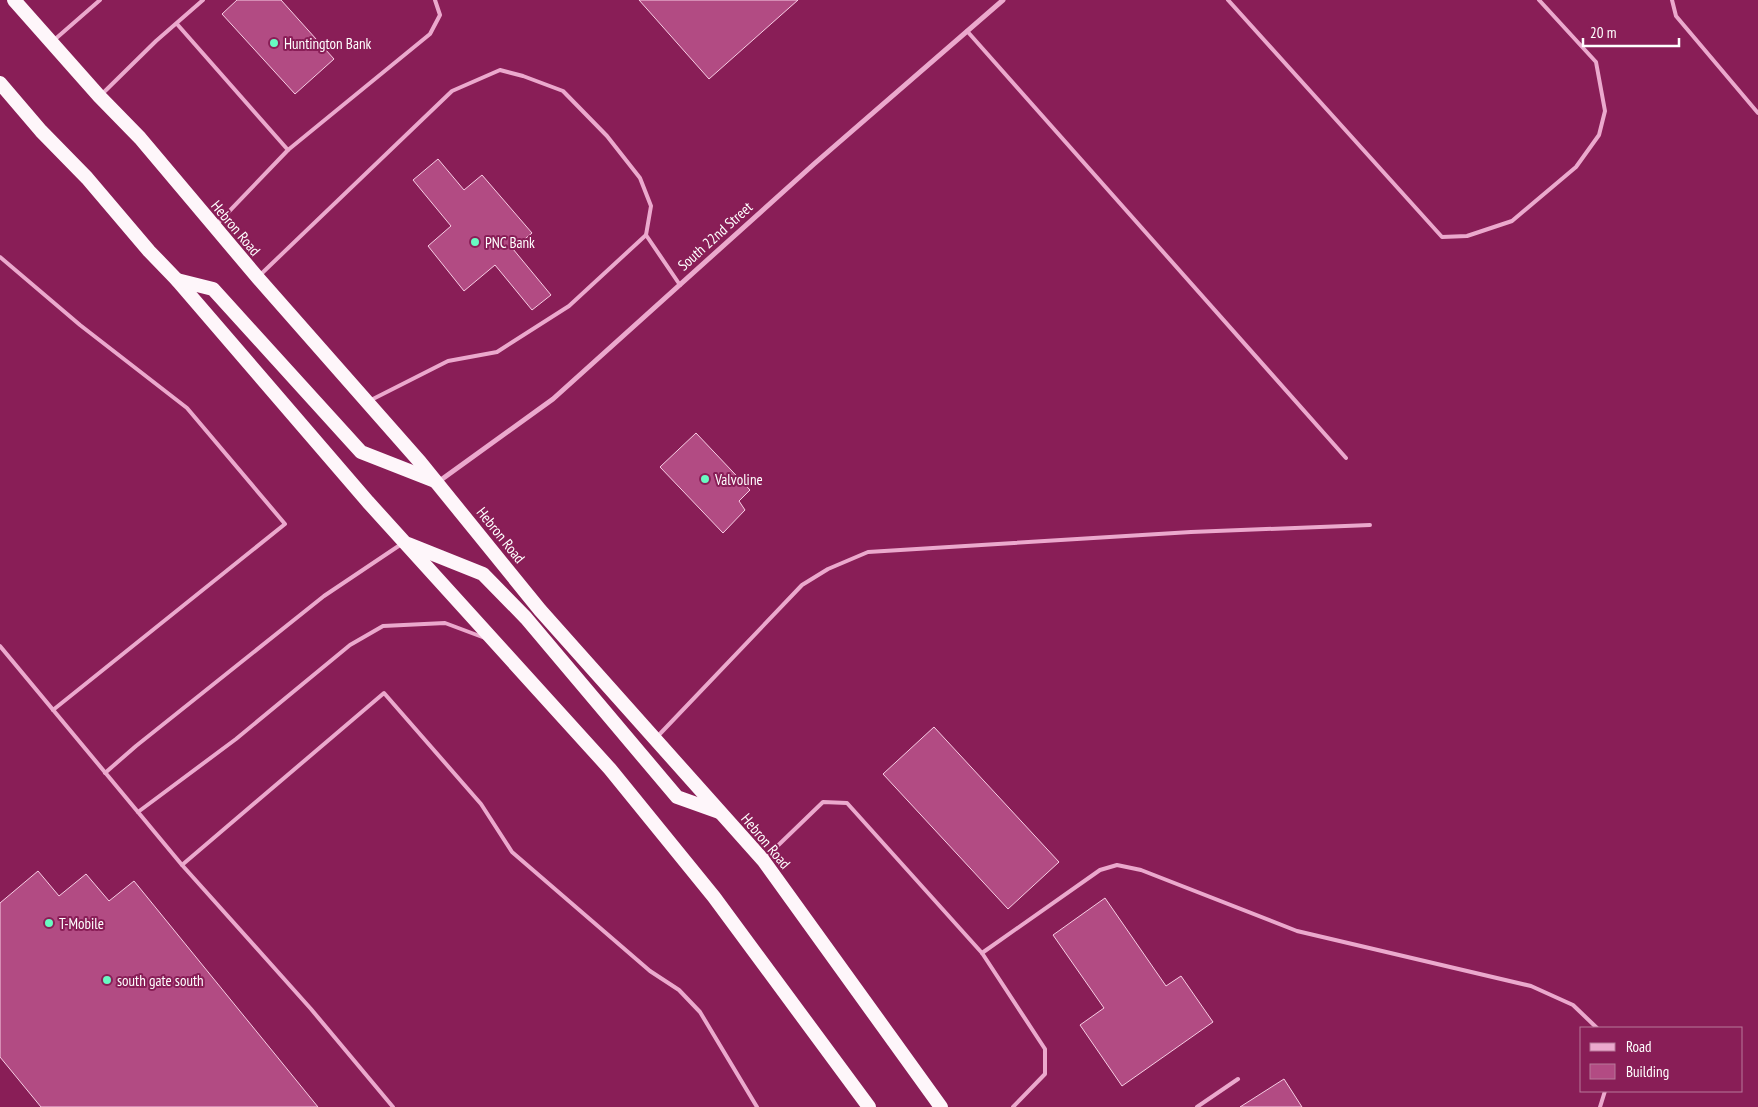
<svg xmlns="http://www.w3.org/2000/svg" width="1758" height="1107" font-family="'PT Sans Narrow',sans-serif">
<rect width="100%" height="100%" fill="#891e57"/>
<g fill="#b24b83" stroke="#f8cee5">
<polygon points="237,0 281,0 334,59 295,94 222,14"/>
<polygon points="639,0 798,0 709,79"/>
<polygon points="438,159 464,190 482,175 532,233 513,249 551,295 532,310 495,265 464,291 428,246 451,226 413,180"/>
<polygon points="696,433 750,490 739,501 745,510 723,533 660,467"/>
<polygon points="934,727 1059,862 1008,909 883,774"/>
<polygon points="38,871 59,896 86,874 109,901 134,881 318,1107 41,1107 0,1057 0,903"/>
<polygon points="1105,898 1166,986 1181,976 1213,1022 1122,1086 1080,1025 1104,1008 1053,935"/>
<polygon points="1284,1079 1302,1107 1240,1107"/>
</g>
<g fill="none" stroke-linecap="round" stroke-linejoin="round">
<g stroke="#eba9cd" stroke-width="4">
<polyline points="1228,0 1442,237 1467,236 1512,221 1576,167 1599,135 1605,111 1596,62 1539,0"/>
<polyline points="1672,0 1676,16 1758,113"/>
<polyline points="177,24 288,150 216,225"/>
<polyline points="967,31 1346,458"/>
<polyline points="53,41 100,0"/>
<polyline points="101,95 156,41 203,0"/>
<polyline points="288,150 430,34 440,15 435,0"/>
<polyline points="646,235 680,285"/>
<polyline points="0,257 80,325 187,408 285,524 53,710"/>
<polyline points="259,276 452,91 500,70 523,76 563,91 607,136 640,178 651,206 646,235 569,306 497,352 448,361 369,401"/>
<polyline points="0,646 182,865 311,1009 393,1107"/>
<polyline points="656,738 802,585 828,569 868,552 1191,532 1370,525"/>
<polyline points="105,773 136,746 324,596 403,543"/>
<polyline points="138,812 236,739 350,645 383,626 445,623 485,638"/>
<polyline points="765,858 823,802 847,803 982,953 1045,1049 1045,1074 1013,1107"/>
<polyline points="182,865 384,693 481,804 512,852 650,971 679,990 700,1012 757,1107"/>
<polyline points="982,953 1100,870 1117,865 1141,870 1297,931 1531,986 1573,1005 1597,1028"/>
<polyline points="1197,1107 1238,1079"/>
<polyline points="1600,1107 1605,1091"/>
</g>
<polyline stroke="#eba9cd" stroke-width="5" points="438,482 553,399 814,164 1003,0"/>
<g stroke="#fef6fa" stroke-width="14">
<polyline points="14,0 99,96 140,138 258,278 420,462 540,610 763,860 941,1107"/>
<polyline points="0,83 41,131 87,178 149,251 177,280 368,502 610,769 714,897 869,1107"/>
<polyline points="177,280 213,289 361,452 435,481"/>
<polyline points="408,544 483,574 526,618 677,797 719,812"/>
</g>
</g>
<g fill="#68fac2" stroke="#891e57" stroke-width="2">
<circle cx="274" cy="43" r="5"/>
<circle cx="475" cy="242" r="5"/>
<circle cx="705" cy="479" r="5"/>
<circle cx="49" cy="923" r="5"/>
<circle cx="107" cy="980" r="5"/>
</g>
<g text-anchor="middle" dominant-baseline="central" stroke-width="4" stroke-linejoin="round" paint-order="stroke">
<g font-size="15" fill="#fff" stroke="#891e57" text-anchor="start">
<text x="284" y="43">Huntington Bank</text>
<text x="485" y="242">PNC Bank</text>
<text x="715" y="479">Valvoline</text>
<text x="59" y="923">T-Mobile</text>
<text x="117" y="980">south gate south</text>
</g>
<g font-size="15" fill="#fff" stroke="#891e57">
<text transform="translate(236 228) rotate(50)">Hebron Road</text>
<text transform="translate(715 236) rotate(-42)">South 22nd Street</text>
<text transform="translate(501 535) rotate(51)">Hebron Road</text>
<text transform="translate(766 841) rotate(50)">Hebron Road</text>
</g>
</g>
<rect x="1580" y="1027" width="162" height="65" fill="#891e57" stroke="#b8789a"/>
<rect x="1590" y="1043" width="25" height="8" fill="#eba9cd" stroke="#b8789a"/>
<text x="1626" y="1052" font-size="15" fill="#ffffff">Road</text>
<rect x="1590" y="1064" width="25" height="15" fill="#b24b83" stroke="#b8789a"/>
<text x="1626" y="1077" font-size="15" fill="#ffffff">Building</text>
<path d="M1583 38v8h96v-8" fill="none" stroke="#ffffff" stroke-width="2.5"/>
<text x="1590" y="38" font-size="15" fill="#ffffff" stroke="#891e57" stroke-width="4" paint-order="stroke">20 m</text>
</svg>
